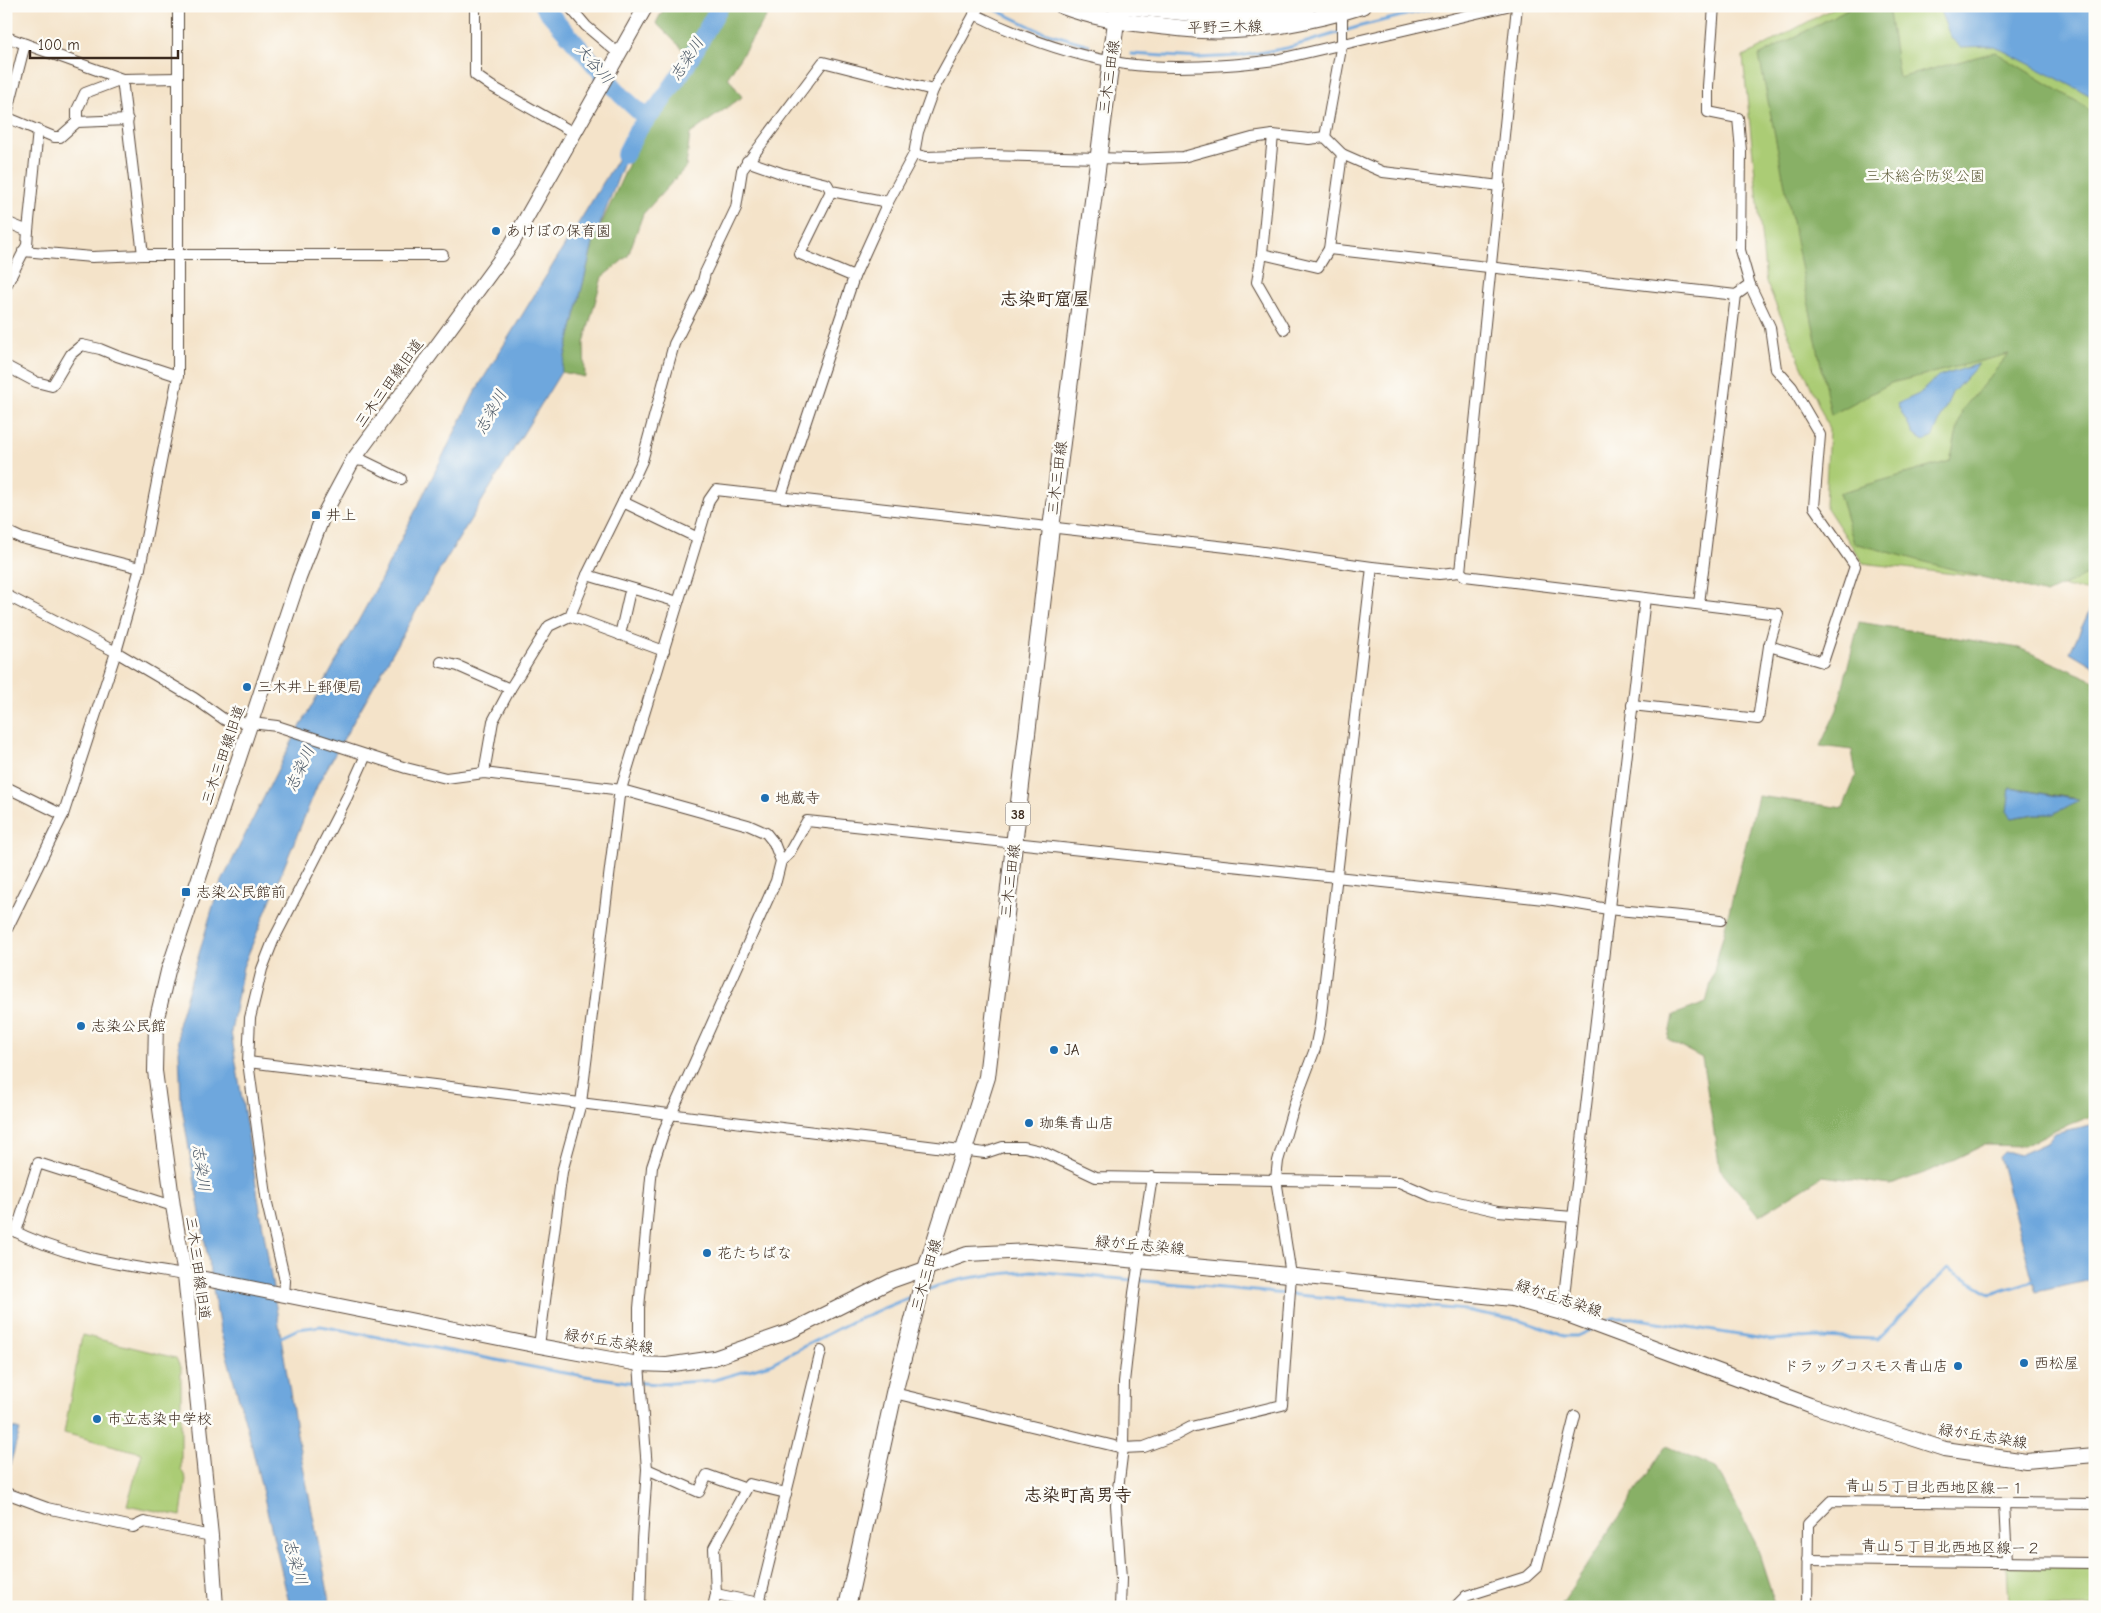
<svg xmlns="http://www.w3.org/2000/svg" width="2101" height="1613" font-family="'Comic Neue','Klee One',sans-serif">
<rect width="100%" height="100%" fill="#fdfcf7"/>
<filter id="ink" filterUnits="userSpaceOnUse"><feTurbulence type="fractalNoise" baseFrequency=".02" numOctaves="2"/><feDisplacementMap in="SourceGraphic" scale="10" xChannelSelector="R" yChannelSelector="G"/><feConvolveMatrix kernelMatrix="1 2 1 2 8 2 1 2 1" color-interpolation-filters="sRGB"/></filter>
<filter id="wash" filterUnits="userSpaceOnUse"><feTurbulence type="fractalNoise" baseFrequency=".0096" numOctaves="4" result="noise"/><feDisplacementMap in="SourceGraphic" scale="20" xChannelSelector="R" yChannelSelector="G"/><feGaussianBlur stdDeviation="1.12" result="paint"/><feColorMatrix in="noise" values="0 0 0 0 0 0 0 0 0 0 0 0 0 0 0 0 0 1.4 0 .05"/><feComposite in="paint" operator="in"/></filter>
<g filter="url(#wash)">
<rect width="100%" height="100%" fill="#f4e3c9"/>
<g fill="#abcc74" stroke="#737b49">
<polygon points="1837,6 2095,6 2095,591 1863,563 1825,505 1829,429 1766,282 1743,57"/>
<polygon points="82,1335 176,1358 181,1369 181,1469 186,1479 181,1516 127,1505 142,1453 64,1433"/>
<polygon points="2007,1562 2095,1563 2095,1607 2009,1607"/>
</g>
<g fill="#88b066" stroke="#626d42" fill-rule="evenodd">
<polygon points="665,6 773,6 728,77 742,97 690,134 686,167 643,214 628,256 602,277 584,343 585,377 561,372 594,240 636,148 694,60 656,23"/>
<polygon points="1853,6 1888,6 1899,78 1995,52 2086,107 2095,118 2095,571 2046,594 1854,543 1839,493 1950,461 1962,410 2009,354 1891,383 1831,415 1759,56"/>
<path d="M1859,622L2019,648L2095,681V1115L2055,1130L2024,1146L1984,1145L1930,1171L1890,1185L1823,1176L1759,1216L1720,1169L1702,1058L1668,1040L1673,1015L1706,1003L1758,796L1843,808L1856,776L1852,750L1820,746L1837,710ZM2010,788L2079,799V800L2053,814H2034L2012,818Z"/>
<polygon points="1666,1446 1717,1469 1755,1542 1776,1607 1559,1607"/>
</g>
<g fill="#6ea7dd" stroke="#54687e">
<polygon points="1938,6 2095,6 2095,98 1994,46 1961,47 1951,38"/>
<polygon points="639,124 594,240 561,372 439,571 318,784 243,967 231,1032 297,1435 331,1607 290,1607 251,1443 220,1330 181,1102 178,1025 218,889 287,751 379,583 475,392"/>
<polygon points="1979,364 1952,393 1932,438 1924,441 1914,435 1897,404 1919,394 1937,377"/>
<polygon points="2095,599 2095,667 2070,652"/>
<polygon points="2010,788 2080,800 2053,814 2034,814 2012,818 2007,812"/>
<polygon points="2095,1124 2095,1275 2093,1280 2036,1292 1999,1156 2004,1151 2021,1154 2048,1142 2055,1133"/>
<polygon points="6,1426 20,1430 9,1468 6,1467"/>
</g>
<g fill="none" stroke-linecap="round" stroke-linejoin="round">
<g stroke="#6ea7dd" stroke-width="3">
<polyline points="988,6 1038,30 1089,45"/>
<polyline points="1131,54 1198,58 1240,56 1287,48 1361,26 1442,6"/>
<path d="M927,1290C961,1276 997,1274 1033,1271L1465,1310L1522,1321L1565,1336H1577L1592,1329"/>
<polyline points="1602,1324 1613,1318 1633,1318 1770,1340 1816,1337 1878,1339 1948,1268 1991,1294 2036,1280"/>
<polyline points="279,1338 298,1329 321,1326 558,1372 627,1382 659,1384 714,1380 770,1364 851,1322 915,1295"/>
</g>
<g stroke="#6ea7dd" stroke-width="18">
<polyline points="543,6 622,96 647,119"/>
<polyline points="625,155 637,131 659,105 686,66 720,6"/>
</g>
</g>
</g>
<g filter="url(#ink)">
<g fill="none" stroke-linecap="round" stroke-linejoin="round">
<g stroke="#574638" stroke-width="12">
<g id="street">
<polyline points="475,6 475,75 491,86 574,133"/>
<polyline points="569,6 586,26 619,54"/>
<polyline points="1714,6 1708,86 1708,112 1738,118 1741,151 1740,250 1750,285 1770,327 1776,369 1792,387 1820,435 1814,507 1855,566 1823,662 1769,646"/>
<path d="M974,14C1022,38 1073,56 1126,64C1170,70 1230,66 1275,60L1507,6"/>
<polyline points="6,37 122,79 178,78"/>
<polyline points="6,117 54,137 60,137 77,122 128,120"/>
<polyline points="6,118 25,44"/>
<polyline points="77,122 77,110 85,93 122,79 143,255"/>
<polyline points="1273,135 1262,254 1257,282 1284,329"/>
<polyline points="1325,137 1342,43 1342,7"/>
<polyline points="914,154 926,157 989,155 1132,159 1183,157 1252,138 1273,135 1309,139 1325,137 1342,154 1383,172 1500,186"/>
<polyline points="1342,154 1329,249 1736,295 1750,285"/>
<polyline points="747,161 781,173 827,184 831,191 888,202"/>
<polyline points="831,191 800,254 854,277"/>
<polyline points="6,222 28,231 27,245 6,286"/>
<polyline points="28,231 38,130"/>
<polyline points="23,251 92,257 143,255 443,255"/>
<polyline points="1262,254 1318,267 1329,249"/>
<polyline points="6,366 36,382 52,386 71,354 82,345 100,349 117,356 178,376"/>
<polyline points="353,460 364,461 401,479"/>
<polyline points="781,496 854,277 888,202 914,154 918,132 933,90 979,6"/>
<polyline points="6,531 21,538 140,568"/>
<polyline points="698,538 623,502 642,461 674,344 700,293 705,273 736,208 742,170 823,62 933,90"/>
<polyline points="1460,572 1517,6"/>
<polyline points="587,575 678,602"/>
<polyline points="6,595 116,652 194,698 225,720 277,726 406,768 446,778 484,773 622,790 748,825 766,833 774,843 781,861 776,881 665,1128 652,1167 639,1308 639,1364 647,1469 642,1540 640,1607"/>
<polyline points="1699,604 1736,295"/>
<polyline points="570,616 587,575 623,502"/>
<polyline points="620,635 629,595 633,589"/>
<polyline points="441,662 458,666 510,689"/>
<polyline points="484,773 493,721 510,689 549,626 570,616 664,651"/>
<polyline points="6,787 63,815"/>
<polyline points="781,861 788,855 807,821 1553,900 1608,909 1721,920"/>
<polyline points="6,931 63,815 116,652 140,568 178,376 178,6"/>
<polyline points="248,1062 985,1153 1003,1147 1024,1147 1041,1151 1096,1177 1399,1182 1431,1196 1498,1211 1573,1217"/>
<path d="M6,1227C65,1258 121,1265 185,1275"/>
<polyline points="16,1232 38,1163 173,1206"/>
<polyline points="284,1295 285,1281 267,1203 248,1062 250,1018 262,969 273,941 347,797 366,755"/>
<polyline points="1562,1313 1645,598"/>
<polyline points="539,1346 562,1172 581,1103 619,796 703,521 709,500 716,490 1227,547 1372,567 1439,574 1460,572 1465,576 1778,614 1769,646 1758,719 1632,705"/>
<polyline points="894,1393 1123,1448 1144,1447 1176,1435 1191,1427 1282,1405 1291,1275 1276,1179 1278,1161 1295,1102 1315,1049 1320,1024 1372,567"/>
<polyline points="647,1469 699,1492 707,1475 746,1489"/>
<polyline points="6,1493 47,1508 133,1527 144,1522 211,1536"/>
<polyline points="2004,1503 2007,1562"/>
<polyline points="1807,1560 2095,1563"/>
<polyline points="716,1594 714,1548 749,1484 786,1493"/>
<polyline points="713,1607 716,1594 759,1603 821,1351"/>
<polyline points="1120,1607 1121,1579 1116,1505 1123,1448 1124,1382 1134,1293 1152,1177"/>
<polyline points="1455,1607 1466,1596 1526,1577 1537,1567 1575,1416"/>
<polyline points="1807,1607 1808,1524 1831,1501 2095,1504"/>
</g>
</g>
<g stroke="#574638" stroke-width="16">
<g id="secondary">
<polyline points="185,1275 539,1346 639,1364 667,1365 714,1358 791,1331 891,1281 967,1254 1028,1251 1259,1272 1512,1299 1562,1313 1810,1405 1945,1449 2026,1461 2095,1455"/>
<polyline points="216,1607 211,1536 185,1275 173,1206 155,1071 156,1022 168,971 299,578 323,516 353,460 511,245 646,6"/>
</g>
</g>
<g stroke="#574638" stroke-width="18">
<g id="primary">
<path d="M1063,6C1092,17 1121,22 1152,25C1168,27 1184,29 1201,30C1250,33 1315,21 1362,6"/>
<polyline points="1124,6 1230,17 1285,11 1307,6"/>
<polyline points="847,1607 894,1393 927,1266 987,1077 1051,528 1118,6"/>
</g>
</g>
<use href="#street" stroke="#fff" stroke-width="10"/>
<use href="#secondary" stroke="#fff" stroke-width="14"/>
<use href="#primary" stroke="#fff" stroke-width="16"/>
</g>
</g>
<g fill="#1f6fb2" stroke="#fdfcf7" stroke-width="2">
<circle cx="496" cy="231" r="5"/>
<rect x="311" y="510" width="10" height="10" rx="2.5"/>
<circle cx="247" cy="687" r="5"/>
<circle cx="765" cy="798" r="5"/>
<rect x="181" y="887" width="10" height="10" rx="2.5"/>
<circle cx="81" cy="1026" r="5"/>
<circle cx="1054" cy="1050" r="5"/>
<circle cx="1029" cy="1123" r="5"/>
<circle cx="707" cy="1253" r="5"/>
<circle cx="2024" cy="1363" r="5"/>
<circle cx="1958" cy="1366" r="5"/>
<circle cx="97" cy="1419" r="5"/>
</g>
<g text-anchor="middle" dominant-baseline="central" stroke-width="5" stroke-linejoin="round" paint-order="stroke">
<rect fill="#fdfcf7" stroke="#75695f" stroke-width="1" x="1005.5" y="802.5" width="25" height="23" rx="4"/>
<g font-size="14" font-weight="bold" fill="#3b2a1e">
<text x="1018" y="814">38</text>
</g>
<g font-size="15" fill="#3b2a1e" stroke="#fdfcf7">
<text transform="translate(1225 27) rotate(-1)">平野三木線</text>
<text transform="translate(1109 77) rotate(-82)">三木三田線</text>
<text transform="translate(389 383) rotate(-54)">三木三田線旧道</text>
<text transform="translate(1057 478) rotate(-83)">三木三田線</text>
<text transform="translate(223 755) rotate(-71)">三木三田線旧道</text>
<text transform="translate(1010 881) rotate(-83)">三木三田線</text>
<text transform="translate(1140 1245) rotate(5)">緑が丘志染線</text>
<text transform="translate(198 1268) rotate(82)">三木三田線旧道</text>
<text transform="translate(926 1275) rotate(-74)">三木三田線</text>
<text transform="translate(1559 1298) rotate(18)">緑が丘志染線</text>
<text transform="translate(609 1341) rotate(9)">緑が丘志染線</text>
<text transform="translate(1983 1436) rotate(9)">緑が丘志染線</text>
<text transform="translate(1935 1487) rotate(1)">青山５丁目北西地区線ー１</text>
<text transform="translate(1951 1547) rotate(1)">青山５丁目北西地区線ー２</text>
</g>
<g font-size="15" fill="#5d5b38" stroke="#fdfcf7">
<text x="1925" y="176">三木総合防災公園</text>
</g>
<g font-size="15" fill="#3b2a1e" stroke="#fdfcf7" text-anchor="start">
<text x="506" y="231">あけぼの保育園</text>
<text x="326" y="515">井上</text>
<text x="257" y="687">三木井上郵便局</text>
<text x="775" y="798">地蔵寺</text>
<text x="196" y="892">志染公民館前</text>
<text x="91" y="1026">志染公民館</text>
<text x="1064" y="1050">JA</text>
<text x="1039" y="1123">珈集青山店</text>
<text x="717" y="1253">花たちばな</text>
<text x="2034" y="1363">西松屋</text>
<text x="1948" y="1366" text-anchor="end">ドラッグコスモス青山店</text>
<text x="107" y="1419">市立志染中学校</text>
</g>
<g font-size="16" font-style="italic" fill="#4f5c6a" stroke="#fdfcf7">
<text transform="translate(687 59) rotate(-57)">志染川</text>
<text transform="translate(594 64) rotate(49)">大谷川</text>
<text transform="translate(491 412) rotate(-61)">志染川</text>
<text transform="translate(300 769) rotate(-65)">志染川</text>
<text transform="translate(201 1168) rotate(82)">志染川</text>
<text transform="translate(295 1562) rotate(74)">志染川</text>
</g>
<g font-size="18" font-weight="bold" fill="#3b2a1e" stroke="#fdfcf7">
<text x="1045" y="299">志染町窟屋</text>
<text x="1078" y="1495">志染町高男寺</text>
</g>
</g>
<rect width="2101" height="1613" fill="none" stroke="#fdfcf7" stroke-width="25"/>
<path d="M30 50v8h148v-8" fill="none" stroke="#3b2a1e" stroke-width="2.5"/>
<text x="38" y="50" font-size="15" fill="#3b2a1e" stroke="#fdfcf7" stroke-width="4" paint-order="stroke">100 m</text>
</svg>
